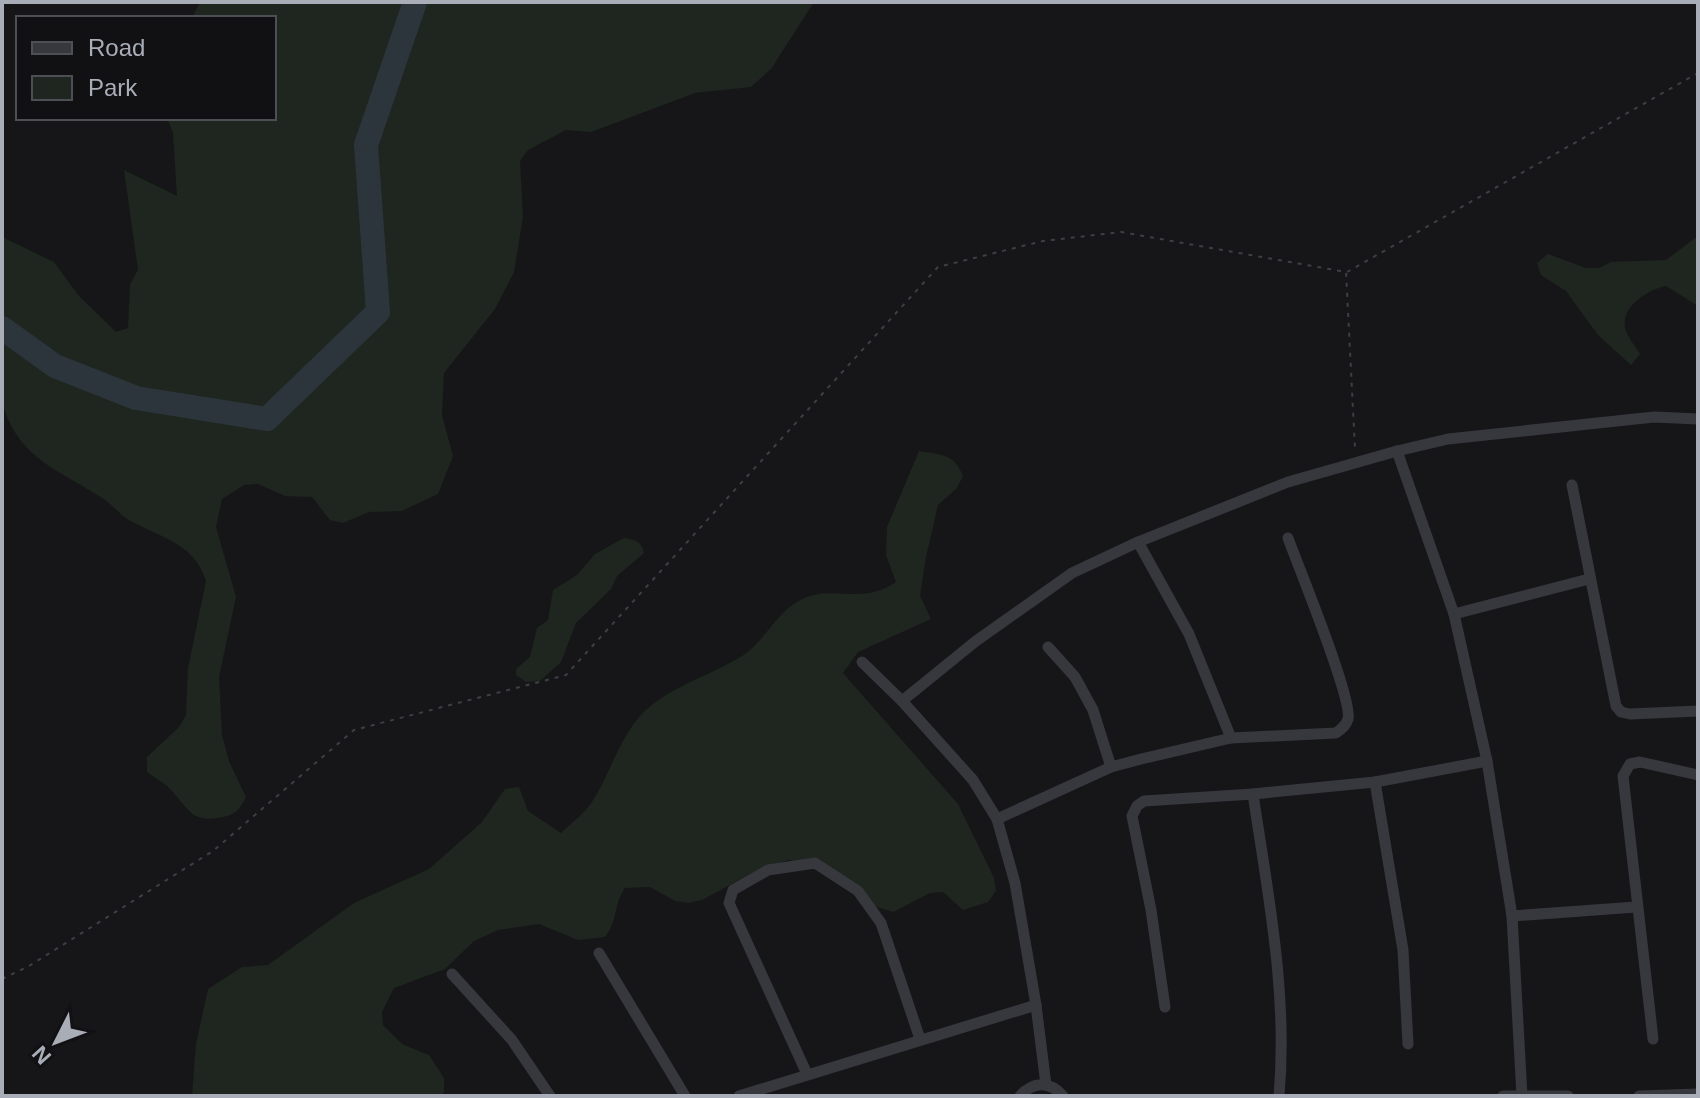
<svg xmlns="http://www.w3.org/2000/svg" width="1700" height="1098" font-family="Arial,sans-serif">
<rect width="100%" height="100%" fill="#161618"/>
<g fill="#1e261f">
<path d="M200,2H814L771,69L751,87L695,93L591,132L566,130L528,150L520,161L523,217L514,272L495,309L444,373L442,415L453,456L438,494L402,511L369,512L343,523L330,520L312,497L285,496L258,484L244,485L222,499L216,527L236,597L219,677L222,735L229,761L246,797C241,808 235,815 223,817C192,823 191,812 172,791C165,783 155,778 147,772V757L179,727L186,715L188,668L206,581C194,541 156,537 126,518C117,512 111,503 102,498C58,469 18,459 2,402V237L54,262L78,295L116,332L128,328L130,284L138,270L124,170L177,196L173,133L167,118H274V18H192Z"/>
<path d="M1698,236V306L1666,286C1647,290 1618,308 1626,331C1629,339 1636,347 1640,354L1631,365L1598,335L1566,291L1541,275L1537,263L1548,254L1586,268H1599L1611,262L1666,260Z"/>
<path d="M919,451C941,455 954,453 963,476L957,488L938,505L926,557L920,596L931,619L858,652L843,673L958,804L994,878L996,891L988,902L963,910L943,892L930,893L893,912L871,905L816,864L789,860L763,867L702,900L689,903L675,901L650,887L625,888C613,905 618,921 605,937L578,940L539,924L498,930L474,941L445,969L394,988L382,1012L383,1025L402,1044L429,1055L444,1078V1092L440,1096H192L196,1044L208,989L242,967L268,965L354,903L429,869L482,822L505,789L519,787L528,811L561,833C571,823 584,814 592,802C613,770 621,728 653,704C680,683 716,673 745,654C766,639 777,611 802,599C833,584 861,606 896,582L886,555L887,527Z"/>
<path d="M624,538C635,540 642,541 644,553L617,576L611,589L576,623L561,662L540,681L526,682L516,675V669L530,657L537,628L548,620L553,590L577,575L595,554Z"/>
</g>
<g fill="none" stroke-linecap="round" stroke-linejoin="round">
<polyline stroke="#2c353c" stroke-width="24" points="2,328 55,366 136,398 267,419 378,312 366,145 415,2"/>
<g stroke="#3d3f44" stroke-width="2" stroke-dasharray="4 6" stroke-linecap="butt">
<polyline points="1347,272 1698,73"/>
<polyline points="2,979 29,966 213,851 354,730 566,675 938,267 1043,241 1121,232 1346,272 1355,449"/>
</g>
<g stroke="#37383d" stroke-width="11">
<polyline points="1397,451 1454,614 1487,761 1512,916 1522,1096"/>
<polyline points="1572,485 1616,706 1621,712 1630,714 1698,711"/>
<polyline points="1138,542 1189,634 1231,738"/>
<polyline points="1454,614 1589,579"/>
<polyline points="1048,647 1075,677 1093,710 1111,767"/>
<polyline points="862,662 902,701 973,780 997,819 1015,883 1036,1005 1046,1085"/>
<polyline points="902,701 976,641 1072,573 1138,542 1288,482 1397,451 1448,439 1654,417 1698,419"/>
<polyline points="1375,782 1403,950 1408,1044"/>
<path d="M1253,794C1268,895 1288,994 1279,1096"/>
<path d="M997,819L1111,767L1141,759L1231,738L1336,733C1341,729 1346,726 1348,719C1353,699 1298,566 1288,538"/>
<polyline points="1512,916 1636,907"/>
<polyline points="599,953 685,1096"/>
<polyline points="452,974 512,1040 550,1096"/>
<polyline points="1165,1007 1151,910 1132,816 1137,806 1144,801 1253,794 1375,782 1487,761"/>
<polyline points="1653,1039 1623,776 1630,764 1640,762 1698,775"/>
<polyline points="807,1074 729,903 733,890 768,870 815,863 858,891 881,923 920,1039"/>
<polyline points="739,1096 1036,1005"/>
<path d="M1020,1096C1033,1081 1050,1081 1063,1096"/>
<polyline points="1503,1096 1568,1096"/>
<polyline points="1639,1096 1698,1094"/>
</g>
</g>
<rect width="1700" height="1098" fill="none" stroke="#a8adb8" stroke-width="8"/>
<rect x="16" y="16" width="260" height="104" fill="#111113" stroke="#4d4f55" stroke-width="2"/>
<rect x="32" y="42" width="40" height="12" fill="#37383d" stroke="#4d4f55" stroke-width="2"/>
<text x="88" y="56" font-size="24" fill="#a8adb8">Road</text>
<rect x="32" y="76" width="40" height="24" fill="#1e261f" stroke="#4d4f55" stroke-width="2"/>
<text x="88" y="96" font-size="24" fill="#a8adb8">Park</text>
<g transform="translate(56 1042) rotate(228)" stroke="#111113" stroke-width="6" paint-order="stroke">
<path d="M0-6L14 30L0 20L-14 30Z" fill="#a8adb8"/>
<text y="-12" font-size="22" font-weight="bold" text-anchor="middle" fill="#a8adb8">N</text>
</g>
</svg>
